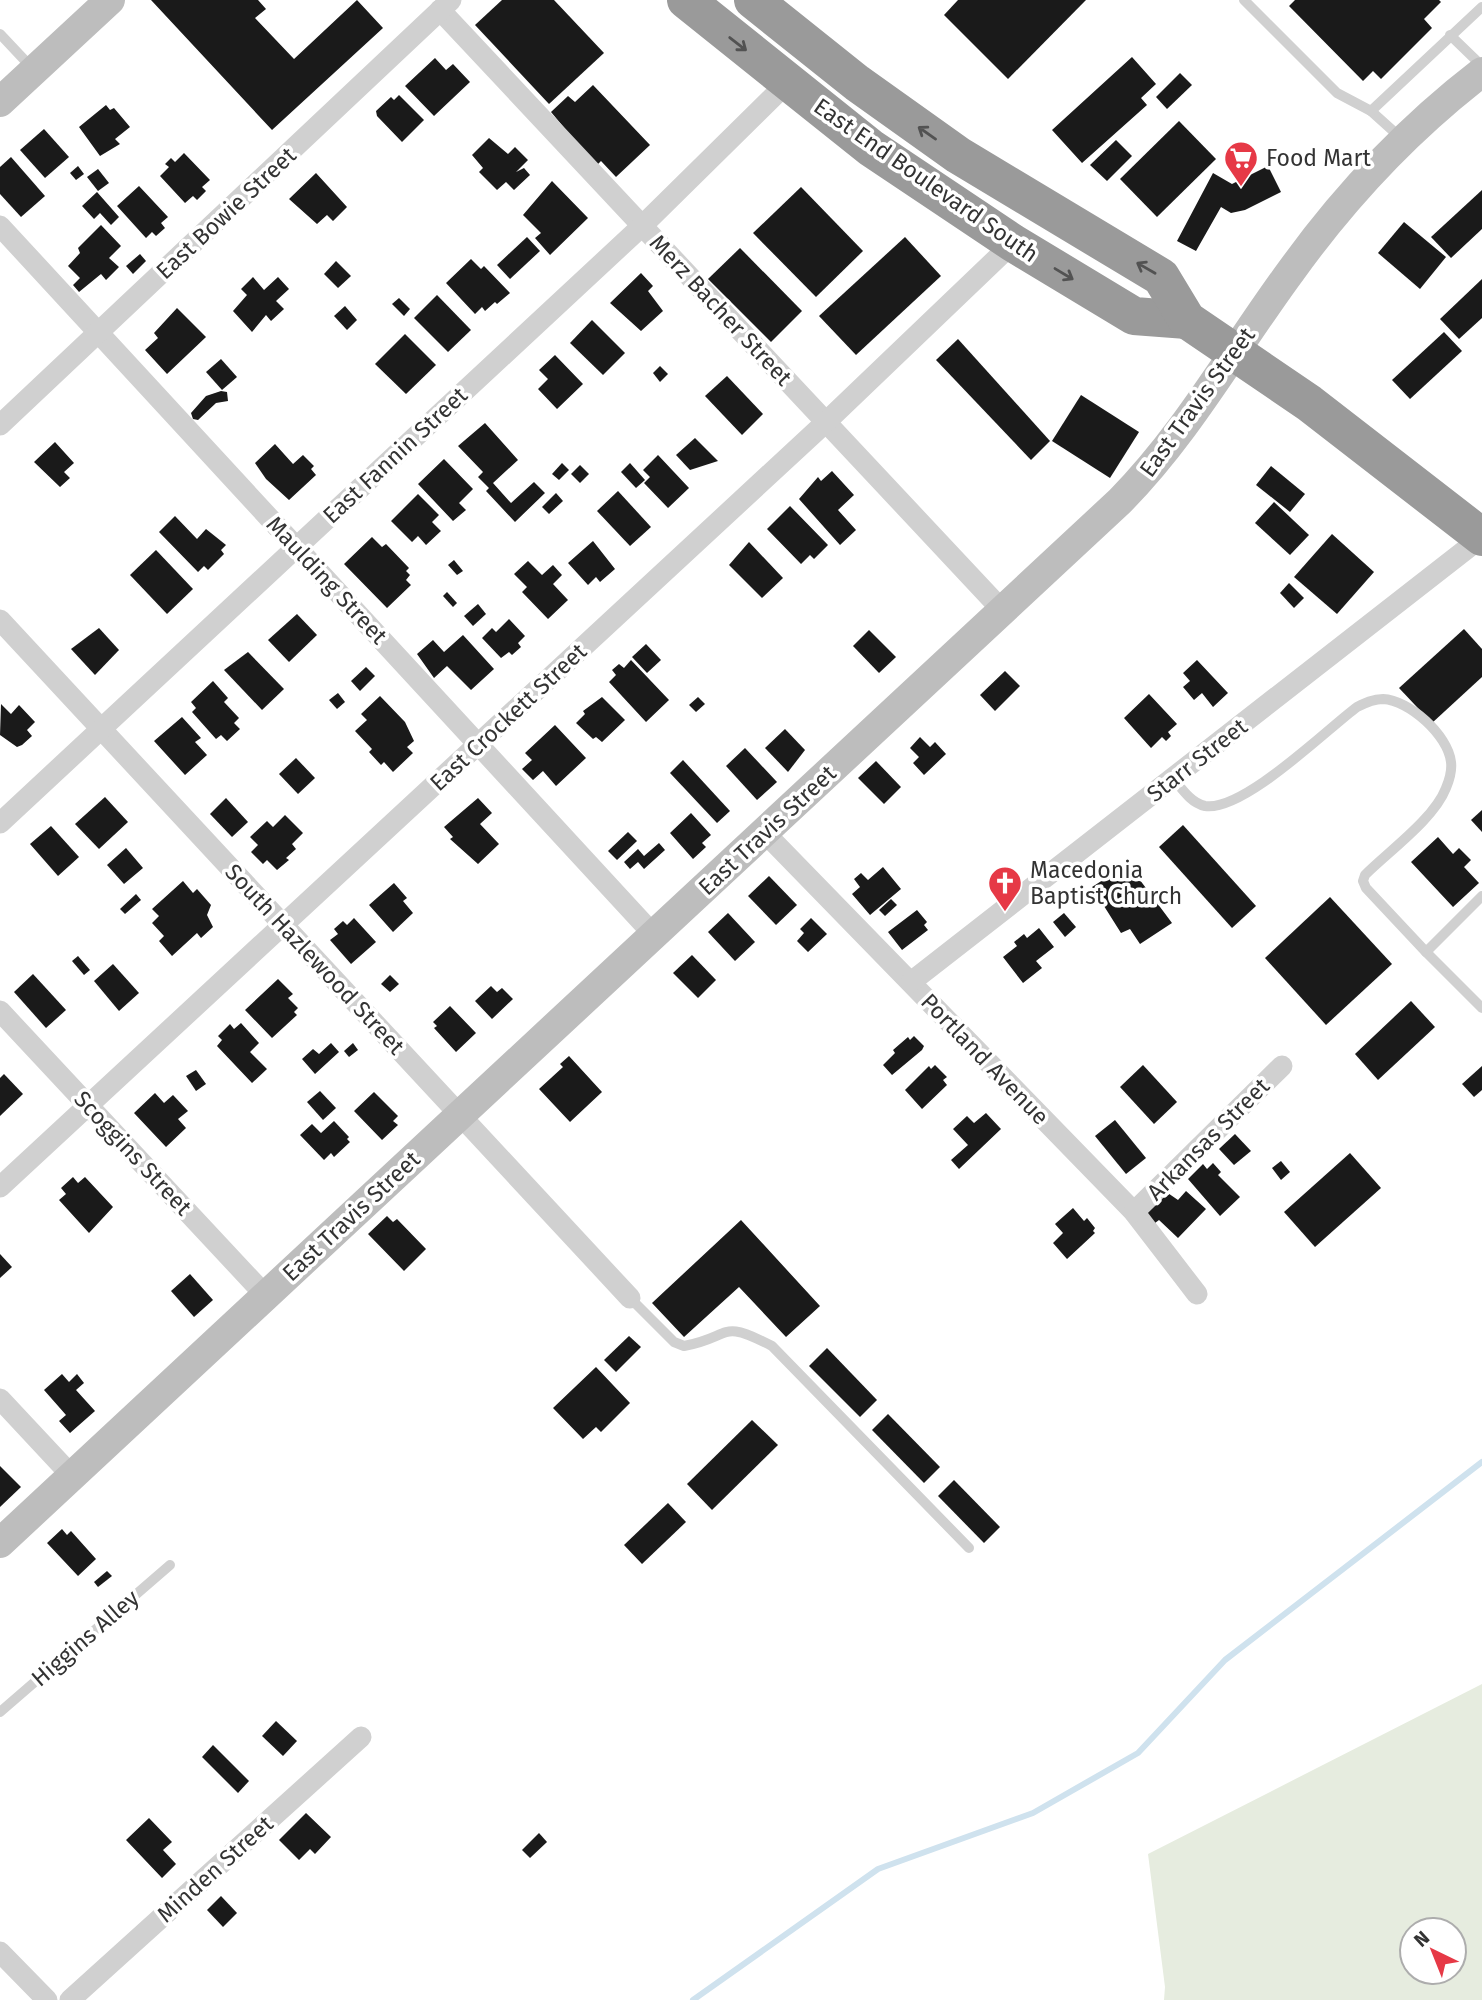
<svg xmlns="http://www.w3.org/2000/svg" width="1482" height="2000" font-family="'Fira Sans',sans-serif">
<rect width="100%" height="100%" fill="#fff"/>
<path fill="#e6ecdf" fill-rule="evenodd" d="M1482,1684V2000H1164L1165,1987L1148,1854ZM1412,1930H1454V1972H1412Z"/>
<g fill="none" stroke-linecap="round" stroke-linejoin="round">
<polyline stroke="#cfe2ee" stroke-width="6" points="693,2000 878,1869 1033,1813 1138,1753 1225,1660 1482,1462"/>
</g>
<g fill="#1a1a1a">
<polygon points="151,0 258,0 266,9 255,18 294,59 357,0 383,28 272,130"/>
<polygon points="502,0 554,0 604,53 549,104 475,25"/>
<polygon points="958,0 1086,0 1008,79 944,15"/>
<polygon points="1295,0 1439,0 1441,2 1424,19 1432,28 1381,79 1373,71 1363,81 1289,6"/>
<polygon points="1132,57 1156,84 1141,98 1147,105 1082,163 1052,130"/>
<polygon points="435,58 446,70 453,64 470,82 434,116 405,86"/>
<polygon points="1180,73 1192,85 1167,109 1156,97"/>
<polygon points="593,85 650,145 616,177 601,161 596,166 551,112 568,96 575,102"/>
<polygon points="399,95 424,120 402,142 377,116 376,111 391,97 394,100"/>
<polygon points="106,105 110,110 114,108 130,127 115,139 120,144 100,156 79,127"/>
<polygon points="1179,121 1216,159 1157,217 1120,179"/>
<polygon points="44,129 69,157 45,178 20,150"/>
<polygon points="489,138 508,154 515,147 528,160 516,172 524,168 530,175 514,190 506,182 497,190 479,172 483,168 472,155"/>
<polygon points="1116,140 1132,156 1107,181 1090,165"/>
<polygon points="184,153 210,180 202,187 206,191 197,200 193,196 185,203 160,176 169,167 165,164 171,158 175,162"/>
<polygon points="11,157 45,196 21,217 0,194 0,167"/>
<polygon points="78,166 84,174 76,180 70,173"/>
<polygon points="1268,166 1281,192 1245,210 1231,213 1221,207 1196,251 1177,241 1213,173 1232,184"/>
<polygon points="98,169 109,183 98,191 87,177"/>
<polygon points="316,173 347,207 333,221 327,215 317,224 289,199"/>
<polygon points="552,181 588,218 550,255 535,238 541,233 523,215"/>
<polygon points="139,186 168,217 161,223 165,228 156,236 152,232 146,238 117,206"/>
<polygon points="801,187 863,251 816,297 753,233"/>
<polygon points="1482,190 1482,229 1451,258 1431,237"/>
<polygon points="97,192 119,217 111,225 100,213 94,219 82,206"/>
<polygon points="1404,222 1446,257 1420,289 1378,253"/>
<polygon points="101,225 121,246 109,258 119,267 106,280 101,274 79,292 73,285 80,278 68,266 80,253 78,248"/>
<polygon points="527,237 540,251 510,279 497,265"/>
<polygon points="905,237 941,276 856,355 819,316"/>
<polygon points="740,248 802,311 771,342 708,279"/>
<polygon points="140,254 146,261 133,274 126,266"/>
<polygon points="471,259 481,269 484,266 510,293 497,304 495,302 485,311 482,307 475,314 446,283"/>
<polygon points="336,261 351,276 338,288 324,274"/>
<polygon points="641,273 653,286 648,291 663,311 641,331 610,303"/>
<polygon points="253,277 264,290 278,277 289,289 276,301 284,309 271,321 266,315 252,332 233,311 247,295 241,289"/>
<polygon points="1482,279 1482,318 1459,339 1440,319"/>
<polygon points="437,295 471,330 448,352 414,318"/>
<polygon points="399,298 410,309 404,316 392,304"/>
<polygon points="345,306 357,320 347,330 334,316"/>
<polygon points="177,308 206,337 167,374 145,350 158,338 154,333"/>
<polygon points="592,320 625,353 603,375 570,343"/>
<polygon points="1444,332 1462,351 1410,399 1392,380"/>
<polygon points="405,334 436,365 406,394 375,364"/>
<polygon points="958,339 1050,441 1031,460 936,360"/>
<polygon points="555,355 583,384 557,409 538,389 548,379 539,370"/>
<polygon points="221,359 237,377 222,390 206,372"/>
<polygon points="660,366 668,374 660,382 653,373"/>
<polygon points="727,376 763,414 742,435 705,396"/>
<polygon points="221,391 227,392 228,401 216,403 198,420 193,419 191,413 206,396"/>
<polygon points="1081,395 1139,432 1110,478 1052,441"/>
<polygon points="485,423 518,460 493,483 511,503 534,482 545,493 515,522 486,491 489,488 478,477 483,472 458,446"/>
<polygon points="695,438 718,461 690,470 676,455"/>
<polygon points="55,442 74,463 64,472 70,478 60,487 34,462"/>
<polygon points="275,444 293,464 303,455 314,466 311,469 316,475 289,500 266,479 255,463"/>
<polygon points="658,455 689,488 668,508 644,483 650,477 643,470"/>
<polygon points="444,459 473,489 459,503 466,510 453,521 418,484"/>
<polygon points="562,463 569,470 559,480 552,474"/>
<polygon points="630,463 645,480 636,488 621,472"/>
<polygon points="580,465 589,474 580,483 571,474"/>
<polygon points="1271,466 1305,494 1290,512 1256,485"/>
<polygon points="832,471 854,495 838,510 856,530 840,545 799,499 818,477 821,481"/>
<polygon points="618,491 651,527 630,546 597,511"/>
<polygon points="556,493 563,501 549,514 542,507"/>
<polygon points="418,494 439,515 432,522 441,531 426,545 418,536 412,542 391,521"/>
<polygon points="1274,502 1309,535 1290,555 1255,523"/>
<polygon points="790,506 828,545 814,559 810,555 801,564 767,529"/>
<polygon points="175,516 197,539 206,529 226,545 221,550 224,554 208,570 204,566 198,572 159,532"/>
<polygon points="1332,534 1374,572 1337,614 1294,577"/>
<polygon points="372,537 382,547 386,544 409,568 406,571 410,575 406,580 411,585 387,608 344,564"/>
<polygon points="593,541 615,569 600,582 596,577 588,585 568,563"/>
<polygon points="749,542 783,578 762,598 729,565"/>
<polygon points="156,550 193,589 167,614 130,575"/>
<polygon points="454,560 463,571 457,575 448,565"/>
<polygon points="528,561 542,575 553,565 562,575 553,584 568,600 548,619 522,592 527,587 514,574"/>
<polygon points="1289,583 1304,598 1294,608 1280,593"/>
<polygon points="447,592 457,603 453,607 443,596"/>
<polygon points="478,604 486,614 473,626 464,616"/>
<polygon points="297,614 317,635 289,662 268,640"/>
<polygon points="509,619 525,636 518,643 521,647 512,655 509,652 501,658 482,638 492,628 496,632"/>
<polygon points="99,628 119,650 95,675 71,649"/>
<polygon points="1464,629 1482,649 1482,677 1432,723 1399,688"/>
<polygon points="869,630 896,657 879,673 853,646"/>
<polygon points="463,635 494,669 471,690 447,666 434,678 417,654 433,640 444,652"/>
<polygon points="646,644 661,660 647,673 632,657"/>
<polygon points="248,652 284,689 262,710 224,670"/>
<polygon points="631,660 669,700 646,722 609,682 616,675 612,670 619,664 624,668"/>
<polygon points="1197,660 1228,693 1213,707 1202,693 1194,700 1183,687 1190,681 1183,673"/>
<polygon points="366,667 375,676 360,691 351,681"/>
<polygon points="1005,671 1020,686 995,711 980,695"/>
<polygon points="213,681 228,698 224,702 239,718 234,723 240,729 227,741 221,735 216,739 192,712 196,708 191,702"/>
<polygon points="338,693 345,702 337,709 329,700"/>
<polygon points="1149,694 1177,724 1168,732 1171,736 1166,741 1162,737 1151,748 1124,718"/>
<polygon points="380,696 405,722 414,741 407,747 413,753 393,772 384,762 381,765 369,752 372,749 355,731 367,720 361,714"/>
<polygon points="602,697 625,720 602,742 596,737 593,739 576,723 585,714 583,711"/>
<polygon points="698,697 705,704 696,712 689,705"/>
<polygon points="1,704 11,714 19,705 35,722 27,730 32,736 22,745 17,747 0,735"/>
<polygon points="182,717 201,738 195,742 207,755 185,775 154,741"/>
<polygon points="555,725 586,758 556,786 543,771 533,780 522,769 532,760 525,753"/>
<polygon points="785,729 805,750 788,772 765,748"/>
<polygon points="920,737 930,747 935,742 946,754 924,775 913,763 919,757 910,748"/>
<polygon points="745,748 777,782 757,800 726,766"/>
<polygon points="296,758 315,778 298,794 279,774"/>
<polygon points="683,760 730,811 717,823 670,773"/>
<polygon points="876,761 901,787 884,804 858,778"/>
<polygon points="105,797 128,822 99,849 75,824"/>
<polygon points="226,798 248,822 232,837 210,814"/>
<polygon points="478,798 492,813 480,824 499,844 478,864 450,839 453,837 444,827"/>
<polygon points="1482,810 1482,832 1471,820"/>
<polygon points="691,813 711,835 702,843 706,847 693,859 670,833"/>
<polygon points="285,815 303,833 292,844 296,849 286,858 289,860 277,870 267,860 263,864 251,852 258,845 250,837 267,821 273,827"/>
<polygon points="1183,825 1256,906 1232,928 1159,847"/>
<polygon points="51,826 79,857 58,876 30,844"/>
<polygon points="628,832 637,841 617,860 608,851"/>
<polygon points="1438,837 1453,854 1459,848 1471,860 1464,867 1479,883 1453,907 1411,862"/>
<polygon points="659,843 665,850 644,869 638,862 630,869 624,862 638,849 644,856"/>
<polygon points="126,848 143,868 124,884 107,865"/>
<polygon points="1128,864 1172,923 1140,944 1130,929 1121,933 1092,887"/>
<polygon points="883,867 901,889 870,915 852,894 860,887 854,879 861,873 868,880"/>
<polygon points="769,876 797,905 776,925 748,896"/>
<polygon points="183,881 193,893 197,889 211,905 207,915 213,927 201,938 197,933 172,956 159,941 164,936 152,923 159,916 152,909"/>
<polygon points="394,883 407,898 403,901 413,913 393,932 369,905"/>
<polygon points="136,894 141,900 125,914 120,909"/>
<polygon points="1330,897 1392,964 1326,1025 1265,958"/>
<polygon points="891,899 897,905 885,916 879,910"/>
<polygon points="917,910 927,922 924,925 928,930 902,950 888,932"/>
<polygon points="728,913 755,942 735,961 708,932"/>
<polygon points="1064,913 1076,927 1065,937 1053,922"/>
<polygon points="354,918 376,942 351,964 330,940 338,934 334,929 343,921 347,925"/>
<polygon points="811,918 827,934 808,952 797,941 804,933 800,929"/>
<polygon points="1039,928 1054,947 1036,961 1042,968 1023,983 1003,957 1017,946 1014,942 1024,934 1027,938"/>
<polygon points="692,955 716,980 698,998 673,973"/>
<polygon points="78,956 90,970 84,975 72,961"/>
<polygon points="113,964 139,993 119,1011 94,981"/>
<polygon points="33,974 66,1010 46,1028 14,992"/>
<polygon points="390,975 399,984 390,992 381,984"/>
<polygon points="278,979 293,994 288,998 298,1008 294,1012 297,1015 272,1038 245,1010"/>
<polygon points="491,986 497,992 502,988 513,999 492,1019 475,1001"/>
<polygon points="1411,1001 1435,1027 1378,1080 1355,1054"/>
<polygon points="450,1006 476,1033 456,1052 434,1028 437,1026 433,1022"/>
<polygon points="241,1023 259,1043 250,1052 267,1069 252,1083 217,1046 222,1040 218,1036 230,1024 234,1029"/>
<polygon points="914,1036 924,1046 922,1050 892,1075 883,1065 895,1053 893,1050 908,1037 910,1040"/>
<polygon points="331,1043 339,1052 315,1074 302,1059 313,1049 319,1054"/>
<polygon points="353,1043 358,1050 349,1057 344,1051"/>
<polygon points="569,1056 602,1092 570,1122 539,1089 563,1067 560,1064"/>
<polygon points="935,1065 947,1077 943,1080 947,1085 922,1109 905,1090 929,1066 931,1069"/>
<polygon points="1143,1065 1177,1102 1154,1124 1120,1087"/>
<polygon points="1482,1066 1482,1090 1474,1097 1462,1084"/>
<polygon points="196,1070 206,1084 196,1091 186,1076"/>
<polygon points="4,1074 23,1094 0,1116 0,1078"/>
<polygon points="320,1091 336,1108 323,1120 307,1102"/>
<polygon points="374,1092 398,1116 393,1121 398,1125 382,1140 354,1111"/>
<polygon points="155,1093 164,1103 173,1095 188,1111 178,1119 186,1128 166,1147 134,1113"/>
<polygon points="986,1113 1001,1129 959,1169 951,1160 968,1145 953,1129 967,1116 974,1123"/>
<polygon points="1115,1120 1146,1158 1126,1174 1095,1136"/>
<polygon points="334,1121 349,1137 347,1139 350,1142 334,1157 331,1153 324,1160 300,1135 312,1124 321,1133"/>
<polygon points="1235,1134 1251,1151 1234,1165 1219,1149"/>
<polygon points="1350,1153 1381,1188 1315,1247 1284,1212"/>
<polygon points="1281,1161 1290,1172 1281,1180 1272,1168"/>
<polygon points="1213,1163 1221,1172 1218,1175 1240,1197 1220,1216 1188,1179 1203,1164 1207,1169"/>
<polygon points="73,1177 78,1183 85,1177 113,1207 89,1233 59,1200 66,1194 61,1188"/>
<polygon points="1162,1189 1178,1200 1186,1191 1206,1209 1178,1238 1159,1220 1155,1223 1142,1210"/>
<polygon points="1073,1208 1084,1221 1087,1218 1095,1228 1093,1231 1095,1233 1067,1259 1053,1243 1063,1233 1055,1224"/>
<polygon points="387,1216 393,1222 397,1219 426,1249 404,1271 368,1234"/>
<polygon points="741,1220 820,1306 786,1337 739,1287 684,1337 652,1303"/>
<polygon points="0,1254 12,1267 0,1278"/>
<polygon points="190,1274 213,1300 194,1317 171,1291"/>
<polygon points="629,1336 641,1347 616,1372 604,1360"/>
<polygon points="827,1348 877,1400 860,1417 809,1366"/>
<polygon points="596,1367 630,1403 601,1432 596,1427 583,1439 553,1408"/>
<polygon points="62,1374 69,1382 77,1374 84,1383 76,1390 95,1411 70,1433 59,1421 66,1415 44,1390"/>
<polygon points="888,1414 940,1467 924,1483 872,1430"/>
<polygon points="752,1420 778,1445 712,1510 687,1484"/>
<polygon points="0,1466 21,1487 0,1507"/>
<polygon points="954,1480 1000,1527 984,1543 938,1496"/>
<polygon points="668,1503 686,1522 642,1564 624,1545"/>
<polygon points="62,1529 67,1535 71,1531 96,1559 78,1576 47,1543"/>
<polygon points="107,1571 112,1576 98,1587 94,1582"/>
<polygon points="276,1721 297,1741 283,1756 262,1736"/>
<polygon points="213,1745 249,1781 238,1793 202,1757"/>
<polygon points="306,1813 331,1837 315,1854 310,1849 299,1860 279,1840"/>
<polygon points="149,1818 172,1842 163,1850 176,1864 162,1878 126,1840"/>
<polygon points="539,1833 547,1842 530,1858 522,1850"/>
<polygon points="221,1896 237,1913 223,1927 207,1910"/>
</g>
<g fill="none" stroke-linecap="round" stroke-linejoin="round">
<g stroke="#d0d0d0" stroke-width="10">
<polyline points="1244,0 1337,93 1371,111 1401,138"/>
<polyline points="0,34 32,68"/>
<polyline points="1450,35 1482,66"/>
<polyline points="1371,111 1482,7"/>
<path d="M1173,778C1182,789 1191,803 1205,806C1243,812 1326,730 1357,707C1365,703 1373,699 1383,699C1409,700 1448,735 1451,762C1452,770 1449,781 1446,788C1434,819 1389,851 1365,875L1363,881L1366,888L1426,952L1482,896"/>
<polyline points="1426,952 1482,1008"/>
<path d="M630,1298L674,1342L684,1346C733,1337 718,1318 772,1346L969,1548"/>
<polyline points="0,1712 170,1565"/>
</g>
<g stroke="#d0d0d0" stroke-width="21">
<polyline points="440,10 1002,610"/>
<polyline points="0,226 653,934"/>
<polyline points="0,425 451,0"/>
<polyline points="0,620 630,1298"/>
<polyline points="0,823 642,226 787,83"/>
<polyline points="765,833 1134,1212 1197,1294"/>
<polyline points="911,982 1482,537"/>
<polyline points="0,1011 266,1296"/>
<polyline points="0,1187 826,422 1013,243"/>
<polyline points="1134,1212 1282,1066"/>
<polyline points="0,1399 72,1476"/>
<polyline points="0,1952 47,2000"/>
<polyline points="70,2000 361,1737"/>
</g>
<g stroke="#bdbdbd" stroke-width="30">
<polyline points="0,102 110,0"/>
<path d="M0,1543L1120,501C1188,432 1234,348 1291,271C1345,196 1409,128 1482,72"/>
</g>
<g stroke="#9a9a9a" stroke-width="38">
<polyline points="686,0 871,148 1013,243 1134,316 1187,320"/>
<polyline points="753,0 857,83 958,155 1161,277 1187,320 1309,403 1482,537"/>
</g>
</g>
<defs><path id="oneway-shaft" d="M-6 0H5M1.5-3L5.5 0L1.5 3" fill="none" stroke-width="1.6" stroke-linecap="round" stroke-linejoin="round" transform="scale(1.75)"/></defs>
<g stroke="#525252">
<use href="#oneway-shaft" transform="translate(738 44) rotate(38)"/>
<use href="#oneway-shaft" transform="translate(927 133) rotate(-145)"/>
<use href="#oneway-shaft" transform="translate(1146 268) rotate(-150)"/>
<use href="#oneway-shaft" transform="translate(1064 274) rotate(31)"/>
</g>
<defs>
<g id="supermarket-pin" transform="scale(1.75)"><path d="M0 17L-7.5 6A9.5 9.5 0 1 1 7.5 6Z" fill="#e63946" stroke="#fff"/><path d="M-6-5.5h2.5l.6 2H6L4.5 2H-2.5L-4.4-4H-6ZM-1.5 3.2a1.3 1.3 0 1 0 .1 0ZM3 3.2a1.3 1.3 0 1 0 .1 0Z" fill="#fff"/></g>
<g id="church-pin" transform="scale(1.75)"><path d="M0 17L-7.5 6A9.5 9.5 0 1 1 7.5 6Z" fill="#e63946" stroke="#fff"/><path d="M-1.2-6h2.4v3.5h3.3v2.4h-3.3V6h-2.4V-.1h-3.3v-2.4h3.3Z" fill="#fff"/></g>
</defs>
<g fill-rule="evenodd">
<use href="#supermarket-pin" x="1241" y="158"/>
<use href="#church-pin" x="1005" y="883"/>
</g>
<g text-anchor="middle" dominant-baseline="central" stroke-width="7" stroke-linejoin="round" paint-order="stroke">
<g font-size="23" fill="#333" stroke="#fff" text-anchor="start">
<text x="1266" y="158">Food Mart</text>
<text x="1030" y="870">Macedonia<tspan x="1030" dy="26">Baptist Church</tspan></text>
</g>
<g font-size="23" fill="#333" stroke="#fff">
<text transform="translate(926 180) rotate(35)">East End Boulevard South</text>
<text transform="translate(226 213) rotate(-43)">East Bowie Street</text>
<text transform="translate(721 310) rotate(47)">Merz Bacher Street</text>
<text transform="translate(1197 402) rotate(-54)">East Travis Street</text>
<text transform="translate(395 455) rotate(-43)">East Fannin Street</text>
<text transform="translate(327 580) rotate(47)">Maulding Street</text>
<text transform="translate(508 717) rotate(-43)">East Crockett Street</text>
<text transform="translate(1197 760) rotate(-38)">Starr Street</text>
<text transform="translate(767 830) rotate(-43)">East Travis Street</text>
<text transform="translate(315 959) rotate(47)">South Hazlewood Street</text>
<text transform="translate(985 1059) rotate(46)">Portland Avenue</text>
<text transform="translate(1208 1139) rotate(-45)">Arkansas Street</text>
<text transform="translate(133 1153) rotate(47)">Scoggins Street</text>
<text transform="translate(351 1216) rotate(-43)">East Travis Street</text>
<text transform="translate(85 1638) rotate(-41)">Higgins Alley</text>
<text transform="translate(215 1869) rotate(-42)">Minden Street</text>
</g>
</g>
<g transform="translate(1433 1951) rotate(317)"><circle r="33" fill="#ffffff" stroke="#adadad" stroke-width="2"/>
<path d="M0-5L12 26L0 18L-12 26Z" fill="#e63946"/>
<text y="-10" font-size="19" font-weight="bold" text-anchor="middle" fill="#333333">N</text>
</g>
</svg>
